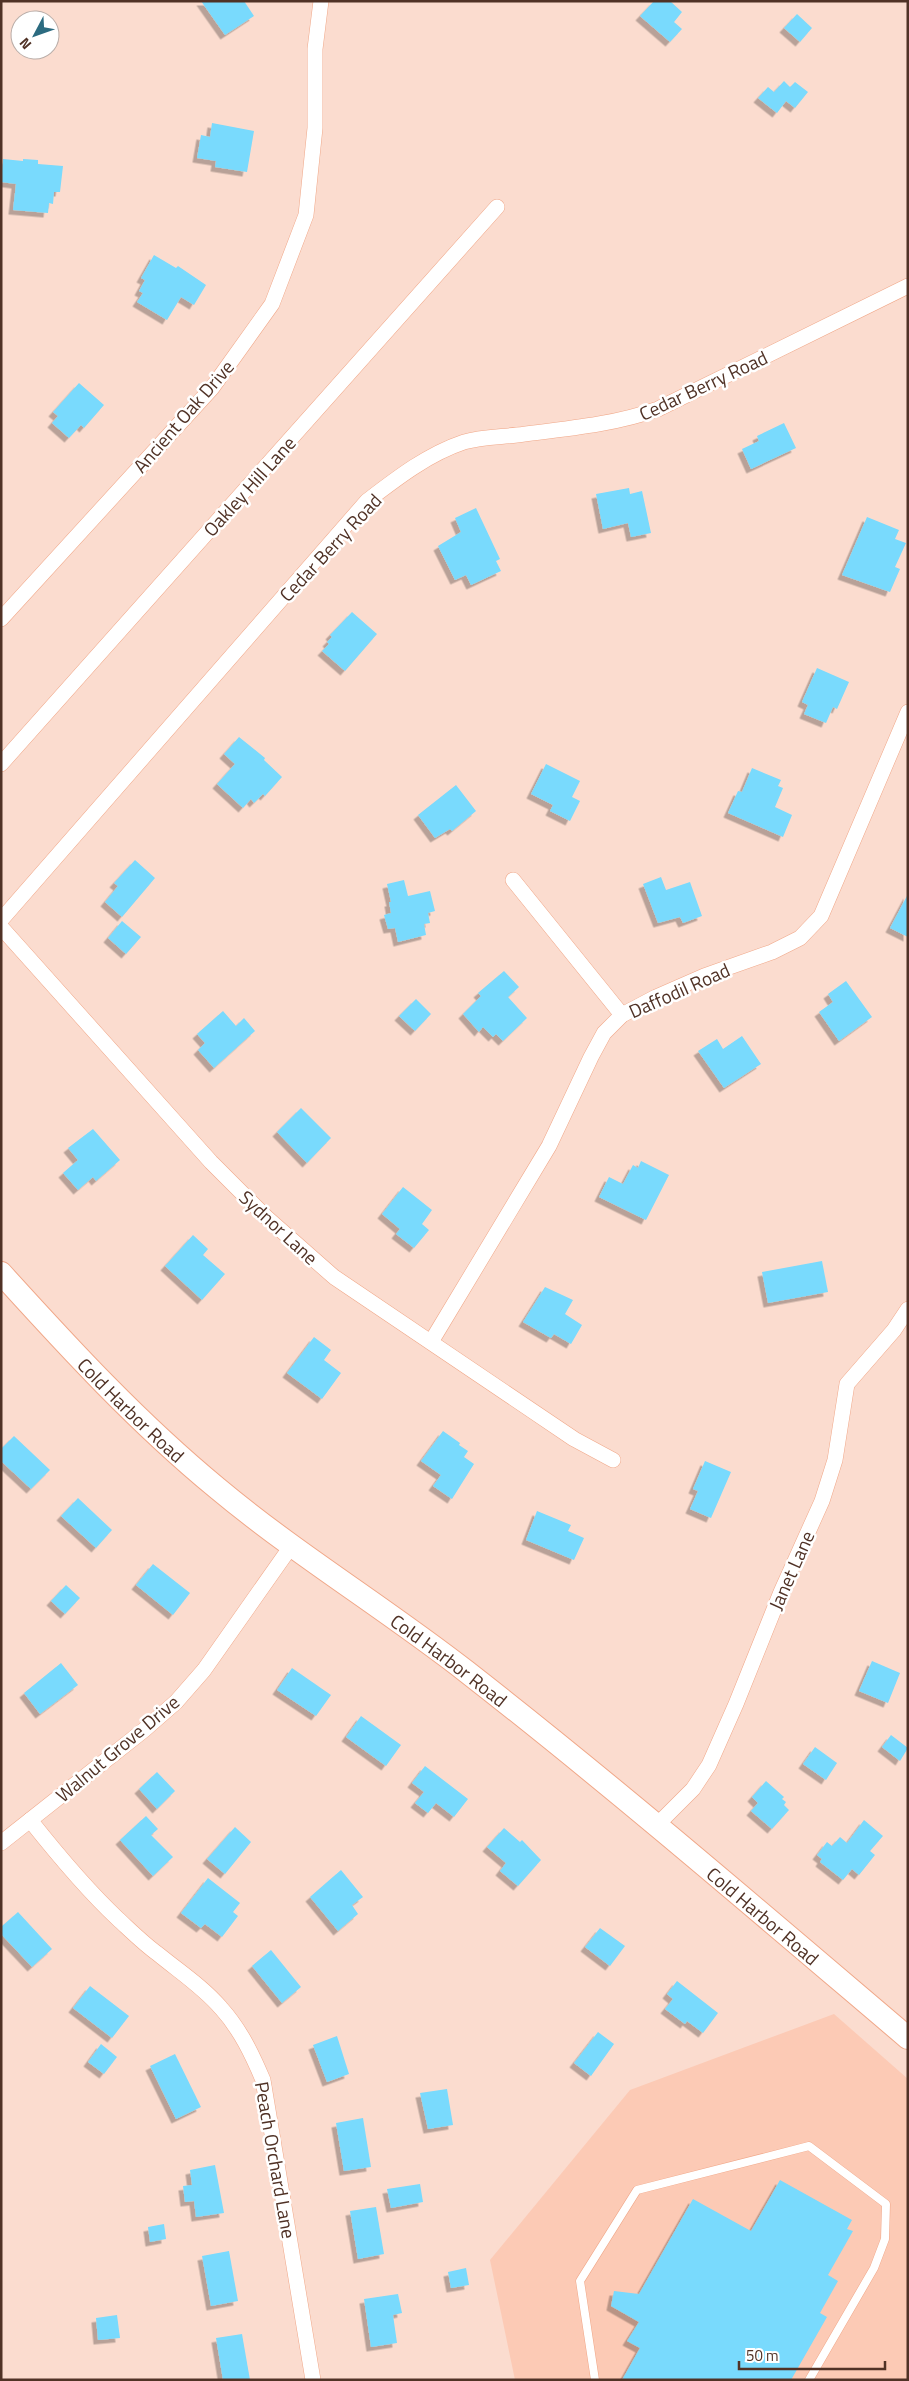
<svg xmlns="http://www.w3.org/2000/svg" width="909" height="2381" font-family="'Titillium Web',sans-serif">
<defs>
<filter id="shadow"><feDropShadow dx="-4.5" dy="4.5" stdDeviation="0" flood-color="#0004"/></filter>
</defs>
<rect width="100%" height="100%" fill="#fbdccf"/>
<polygon fill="#fccab5" points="834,2014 908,2079 908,2380 515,2380 490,2260 630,2090"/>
<g fill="#79dafd" filter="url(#shadow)">
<polygon points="201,1 244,1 254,16 225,35"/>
<polygon points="654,1 670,1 682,12 674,22 682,29 670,42 640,16"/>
<polygon points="797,14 812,28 800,42 784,28"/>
<polygon points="784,81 790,87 795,82 808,92 795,108 786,101 777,113 758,98 768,87 774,92"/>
<polygon points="212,123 254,131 247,172 215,167 216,161 197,158 201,135 210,137"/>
<polygon points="3,159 23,161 23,159 38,160 38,164 63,166 60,192 54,192 53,204 49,203 48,213 13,210 16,184 1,182"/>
<polygon points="154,255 176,268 178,266 206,285 194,305 181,297 167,320 137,302 143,293 139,291 145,280 141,278"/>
<polygon points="79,383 104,405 84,428 81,425 69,438 52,423 58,416 53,412"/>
<polygon points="784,423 796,448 751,469 742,449 759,441 757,436"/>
<polygon points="629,488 630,494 642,491 651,533 631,537 628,523 603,529 596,494"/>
<polygon points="476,508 500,559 496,561 501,571 471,585 466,575 455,580 438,546 461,532 455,518"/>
<polygon points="867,517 899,530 895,539 906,543 895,567 900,569 890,592 842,575"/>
<polygon points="352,612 377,634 345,671 322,651 329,644 327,642 332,637 330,635"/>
<polygon points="817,668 849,682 837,709 833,707 826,723 804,714 808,705 802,702"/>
<polygon points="239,737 265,758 264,760 282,777 265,796 263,794 254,803 251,799 243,808 217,784 235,764 224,754"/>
<polygon points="546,764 580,781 572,797 580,801 570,821 550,811 553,805 531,794"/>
<polygon points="752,768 781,780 778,786 783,788 775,807 792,815 783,837 728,813 738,791 742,792"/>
<polygon points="456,785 476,811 452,831 450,829 435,838 418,815"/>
<polygon points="135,860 155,878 122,917 105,902 118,886 114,883"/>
<polygon points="661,877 666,890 690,882 702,916 683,923 680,917 658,923 643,884"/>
<polygon points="404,880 408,896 430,891 435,911 428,913 430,923 424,924 426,935 398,942 395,928 388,929 384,915 391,913 389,902 391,902 387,884"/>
<polygon points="908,894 908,937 890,928"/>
<polygon points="122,921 141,937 126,954 108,938"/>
<polygon points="504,971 519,987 508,997 527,1018 503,1041 496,1034 493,1037 483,1027 479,1032 463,1014 481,996 478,993"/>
<polygon points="846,981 872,1017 839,1041 819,1012 833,1002 828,994"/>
<polygon points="416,999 431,1014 415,1031 399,1016"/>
<polygon points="223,1011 236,1026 244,1018 255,1031 214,1068 198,1050 205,1043 197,1034"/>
<polygon points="742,1036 761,1064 724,1088 698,1051 717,1039 723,1049"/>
<polygon points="301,1108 331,1138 307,1163 277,1132"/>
<polygon points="93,1129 120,1160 96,1181 93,1177 78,1190 63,1173 78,1160 68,1148"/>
<polygon points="641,1161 669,1175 646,1220 599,1197 609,1177 623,1184 633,1165 638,1168"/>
<polygon points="403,1187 432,1210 422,1224 429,1230 414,1248 396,1234 400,1229 382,1214"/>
<polygon points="193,1235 208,1249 203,1255 225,1274 202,1300 165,1266"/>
<polygon points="822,1261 828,1292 768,1303 762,1272"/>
<polygon points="545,1287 573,1300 565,1314 582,1325 571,1344 554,1334 551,1338 523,1322"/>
<polygon points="314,1337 331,1350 324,1360 341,1373 322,1399 287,1373"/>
<polygon points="443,1431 460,1443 459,1445 468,1451 464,1457 474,1464 452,1499 433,1486 441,1475 421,1461"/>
<polygon points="14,1436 50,1470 31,1489 1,1461 1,1449"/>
<polygon points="705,1461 731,1472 711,1518 690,1509 698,1491 693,1489"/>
<polygon points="78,1498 112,1530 96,1548 61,1516"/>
<polygon points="537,1511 571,1525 568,1531 584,1538 574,1560 526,1540"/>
<polygon points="153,1564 190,1593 173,1615 136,1585"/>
<polygon points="66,1585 80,1598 65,1614 51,1601"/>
<polygon points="872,1661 900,1673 888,1703 859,1691"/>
<polygon points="61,1663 78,1685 40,1714 24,1693"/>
<polygon points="292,1668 331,1695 316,1716 277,1690"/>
<polygon points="361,1716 401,1745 386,1766 346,1737"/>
<polygon points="891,1735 908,1748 900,1761 882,1747"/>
<polygon points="815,1747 837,1763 826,1780 803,1764"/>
<polygon points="425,1766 468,1799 454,1817 436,1803 428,1813 415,1803 424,1792 412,1783"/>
<polygon points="157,1772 175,1791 157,1809 139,1789"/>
<polygon points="766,1781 784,1797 782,1799 786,1802 784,1805 789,1810 772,1829 751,1811 758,1803 752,1797"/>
<polygon points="146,1816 158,1829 151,1835 173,1857 153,1876 120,1840"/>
<polygon points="864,1820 883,1836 870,1851 875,1855 859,1875 852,1869 843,1880 820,1862 822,1859 817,1855 827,1842 832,1846 840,1837 847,1843"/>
<polygon points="235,1827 251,1842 225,1874 207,1859"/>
<polygon points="504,1828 520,1842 522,1840 541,1860 518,1886 500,1871 506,1863 487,1847"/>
<polygon points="341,1870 363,1897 352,1905 358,1914 338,1931 310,1897"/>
<polygon points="208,1878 240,1903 233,1912 238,1916 222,1937 205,1924 201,1928 181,1913"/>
<polygon points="18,1912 52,1949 32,1967 1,1934 1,1927"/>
<polygon points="600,1928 625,1946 610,1966 585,1947"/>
<polygon points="271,1950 301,1987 282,2003 252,1966"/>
<polygon points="677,1981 718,2013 703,2033 687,2021 685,2024 665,2009 673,1999 667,1994"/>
<polygon points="90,1986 129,2016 112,2038 73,2008"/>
<polygon points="598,2032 614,2044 591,2076 574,2063"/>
<polygon points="337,2036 349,2074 327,2082 313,2045"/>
<polygon points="101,2044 117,2057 104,2074 88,2062"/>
<polygon points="175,2054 201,2107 176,2119 150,2066"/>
<polygon points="447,2089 453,2125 428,2129 420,2093"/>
<polygon points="363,2118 371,2167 344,2171 336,2123"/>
<polygon points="215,2165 224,2213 196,2217 194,2201 185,2202 183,2186 192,2185 190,2170"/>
<polygon points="780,2180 852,2220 847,2229 853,2231 828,2275 838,2281 820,2313 827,2317 791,2380 622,2380 640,2348 627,2341 639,2322 611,2306 614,2291 639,2294 693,2199 751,2231"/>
<polygon points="420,2184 423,2202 391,2208 387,2189"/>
<polygon points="376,2207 384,2254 358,2259 350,2211"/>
<polygon points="164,2224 166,2239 150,2242 148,2227"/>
<polygon points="229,2251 238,2301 211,2306 202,2256"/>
<polygon points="466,2268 469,2285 451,2288 448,2272"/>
<polygon points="398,2294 402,2313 393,2315 397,2343 371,2347 364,2299"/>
<polygon points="117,2315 120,2338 98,2340 96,2318"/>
<polygon points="242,2334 250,2380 223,2380 216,2338"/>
</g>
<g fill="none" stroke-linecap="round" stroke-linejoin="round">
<g stroke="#f0a788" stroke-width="9">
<polyline id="lane" points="595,2380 580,2281 637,2190 809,2146 886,2204 885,2239 874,2268 809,2380"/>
</g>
<g stroke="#f0a788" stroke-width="16">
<g id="street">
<polyline points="1,619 212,388 272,304 306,215 315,128 315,49 321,1"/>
<polyline points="1,764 497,207"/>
<polyline points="513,880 622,1015"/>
<path d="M1,920L367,501C397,478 428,454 464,442C480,437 500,437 517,435C564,429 613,425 658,409L908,286"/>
<polyline points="1,927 211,1162 266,1217 334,1277 574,1439 613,1460"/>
<polyline points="431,1342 549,1146 591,1057 604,1033 622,1015 656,997 704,976 772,952 800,938 821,916 908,712"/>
<path d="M30,1820C57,1854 86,1889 118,1919C131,1931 144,1944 158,1954C180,1972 203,1987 221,2008C240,2029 252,2054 263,2080L313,2380"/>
<polyline points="656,1826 693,1789 709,1765 736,1704 781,1592 822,1501 835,1460 847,1384 894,1330 908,1309"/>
<polyline points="1,1843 144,1730 176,1702 204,1670 292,1545"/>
</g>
</g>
<g stroke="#f0a788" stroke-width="24">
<g id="secondary">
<path id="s1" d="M1,1273C69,1348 138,1423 217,1488C296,1554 385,1608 467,1672C617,1789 762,1914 908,2038"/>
</g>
</g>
<use href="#lane" stroke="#fff" stroke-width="8"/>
<use href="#street" stroke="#fff" stroke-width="15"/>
<use href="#secondary" stroke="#fff" stroke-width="22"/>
</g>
<g text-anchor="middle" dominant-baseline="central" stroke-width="5" stroke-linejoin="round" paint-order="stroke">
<g font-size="19" fill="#503226" stroke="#fff">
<text transform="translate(703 385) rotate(-25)">Cedar Berry Road</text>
<text transform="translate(183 416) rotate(-49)">Ancient Oak Drive</text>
<text transform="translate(249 486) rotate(-48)">Oakley Hill Lane</text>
<text transform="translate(330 547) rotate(-47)">Cedar Berry Road</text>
<text transform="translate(679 990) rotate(-24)">Daffodil Road</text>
<text transform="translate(279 1227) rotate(43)">Sydnor Lane</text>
<text stroke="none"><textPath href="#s1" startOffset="189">Cold Harbor Road</textPath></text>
<text transform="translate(791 1570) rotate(-66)">Janet Lane</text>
<text stroke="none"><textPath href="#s1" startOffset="594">Cold Harbor Road</textPath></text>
<text transform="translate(117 1748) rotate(-40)">Walnut Grove Drive</text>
<text stroke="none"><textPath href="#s1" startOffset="999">Cold Harbor Road</textPath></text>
<text transform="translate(276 2160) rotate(80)">Peach Orchard Lane</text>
</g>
</g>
<rect width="909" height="2381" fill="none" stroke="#503226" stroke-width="5"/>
<g transform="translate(35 35) rotate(229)"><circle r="24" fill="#ffffff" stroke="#b9ada8"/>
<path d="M0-4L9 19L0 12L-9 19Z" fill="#2c6b80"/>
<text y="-8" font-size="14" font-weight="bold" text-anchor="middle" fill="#503226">N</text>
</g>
<path d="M739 2361v8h146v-8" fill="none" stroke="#503226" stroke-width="2.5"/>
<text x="746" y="2361" font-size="15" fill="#503226" stroke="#ffffff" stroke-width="4" paint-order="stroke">50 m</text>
</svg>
